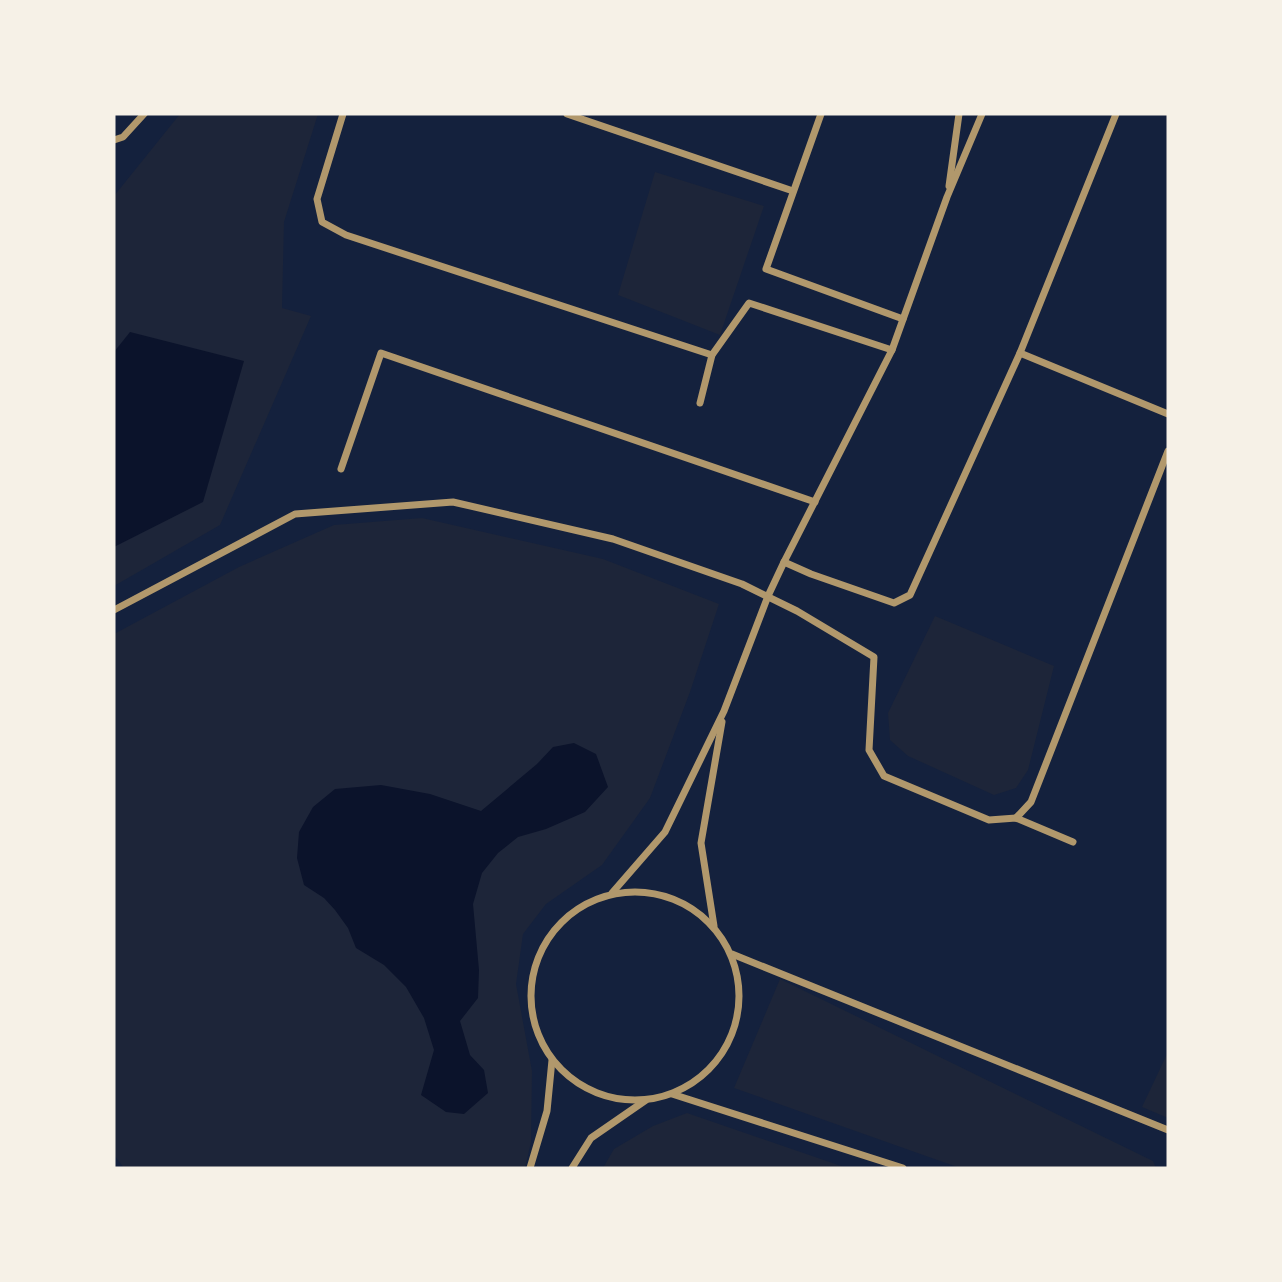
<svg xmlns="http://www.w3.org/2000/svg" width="1282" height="1282" font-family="'Roboto Condensed',sans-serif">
<rect width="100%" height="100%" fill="#14213d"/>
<g fill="#1d2539">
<polygon points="180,114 318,114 284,222 282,308 311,316 220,525 114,586 114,196"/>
<polygon points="655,172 764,206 720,335 618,295"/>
<polygon points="422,518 603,559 719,604 690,692 650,798 602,865 546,904 523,934 516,984 532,1071 531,1142 525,1168 124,1168 114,1155 114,634 239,567 334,525"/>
<polygon points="935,616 1054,666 1028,770 1016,788 994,795 908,756 890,740 888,713"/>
<polygon points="780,979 1153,1161 1156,1168 960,1168 734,1088"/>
<polygon points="1168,1052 1168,1118 1142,1107"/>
<polygon points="687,1113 847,1168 603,1168 614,1149 653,1126"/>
</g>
<g fill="#0b132b">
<polygon points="130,332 244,361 203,502 114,547 114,352"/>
<polygon points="574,743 596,754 608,787 585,812 546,829 518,837 498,853 482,873 473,904 479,970 478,998 460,1021 470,1055 484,1070 488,1093 464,1114 446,1112 421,1095 434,1050 424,1018 406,987 384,965 356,948 348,928 335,910 324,898 304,885 297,858 299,832 313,807 335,789 381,785 430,794 481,811 537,764 553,747"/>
</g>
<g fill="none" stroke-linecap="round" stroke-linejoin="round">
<g stroke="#b1986c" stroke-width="7">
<polyline points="343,114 317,199 322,222 346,235 712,355"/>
<polyline points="567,114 793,191"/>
<polyline points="821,114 766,269 903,319"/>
<polyline points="114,140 123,137 144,114"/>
<polyline points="949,186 959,114"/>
<polyline points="1020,353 1168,414"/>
<polyline points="700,403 712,355 749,303 892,350"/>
<polyline points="341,469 381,353 815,502"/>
<polyline points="784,562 811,574 894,603 910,595 1020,353 1116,114"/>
<polyline points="114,610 295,514 453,502 613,539 742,584 797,611 874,657 869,750 884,776 989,820 1016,818 1073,842"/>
<polyline points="1016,818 1031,802 1168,451"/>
<circle cx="635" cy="996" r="104"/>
<polyline points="612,893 665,832 724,711 768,596 784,562 892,350 947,197 982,114"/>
<polyline points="714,926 701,843 722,722"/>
<polyline points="732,954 1168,1130"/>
<polyline points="672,1094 903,1168"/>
<polyline points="530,1168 547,1111 552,1060"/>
<polyline points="572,1168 591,1138 646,1100"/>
</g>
</g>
<rect width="1282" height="1282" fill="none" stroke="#f6f1e7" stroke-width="231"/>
</svg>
